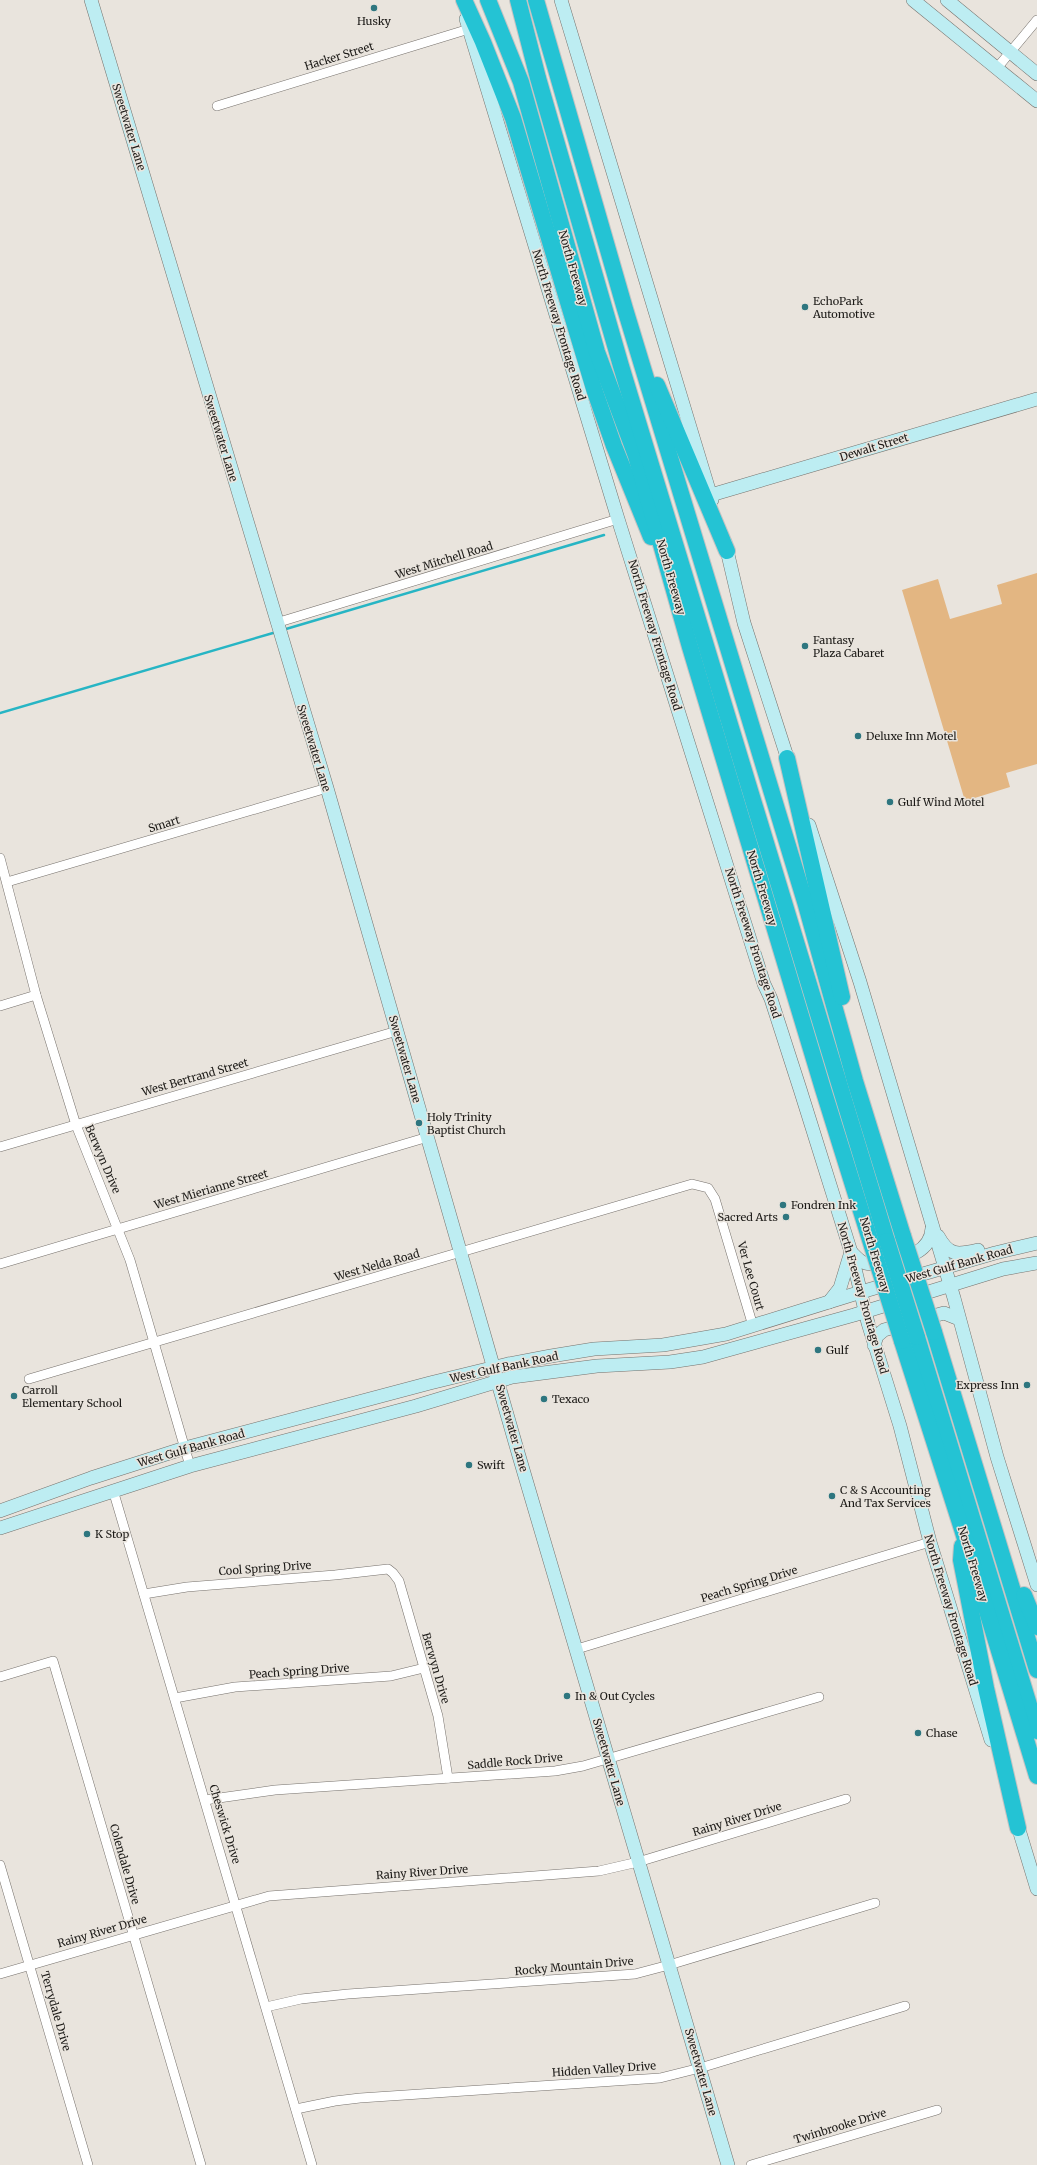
<svg xmlns="http://www.w3.org/2000/svg" width="1037" height="2165" font-family="Merriweather,serif">
<rect width="100%" height="100%" fill="#e9e4dd"/>
<polygon fill="#e3b682" points="1037,573 1037,764 1006,773 1010,787 965,801 902,590 938,579 950,619 1002,604 997,585"/>
<g fill="none" stroke-linecap="round" stroke-linejoin="round">
<g stroke="#27b5c4" stroke-width="2.5">
<polyline points="286,629 604,535"/>
<polyline points="0,713 273,633"/>
</g>
<g stroke="#76716c" stroke-width="10">
<g id="street">
<polyline points="997,68 1037,20"/>
<polyline points="217,106 469,29"/>
<polyline points="276,623 618,519"/>
<polyline points="0,858 36,995 76,1125 130,1260 190,1466"/>
<polyline points="7,882 327,788"/>
<polyline points="0,1006 36,995"/>
<polyline points="0,1147 397,1031"/>
<polyline points="0,1264 428,1137"/>
<polyline points="29,1379 692,1184 708,1188 715,1199 753,1326"/>
<polyline points="113,1490 312,2165"/>
<polyline points="144,1594 187,1587 335,1575 388,1569 393,1573 399,1581 438,1716 448,1778"/>
<polyline points="577,1649 930,1542"/>
<polyline points="0,1677 53,1661 201,2165"/>
<polyline points="175,1698 235,1687 391,1676 424,1668"/>
<polyline points="205,1800 275,1790 555,1771 583,1766 819,1697"/>
<polyline points="0,1865 88,2165"/>
<polyline points="0,1974 269,1896 599,1871 638,1862 846,1799"/>
<polyline points="266,2007 301,1999 348,1994 635,1974 669,1965 875,1903"/>
<polyline points="296,2109 335,2101 360,2098 660,2078 700,2068 905,2006"/>
<polyline points="751,2165 937,2110"/>
</g>
</g>
<g stroke="#76716c" stroke-width="14">
<g id="secondary">
<polyline points="91,0 327,788 519,1456 728,2165"/>
<polyline points="561,0 712,500"/>
<polyline points="913,0 1037,101"/>
<polyline points="947,0 1037,74"/>
<polyline points="466,19 618,519 764,984 771,999 800,1089 851,1252 868,1323 900,1426 930,1542 991,1740"/>
<polyline points="711,495 1037,399"/>
<polyline points="725,542 744,623 790,766"/>
<polyline points="809,825 860,982 954,1298 997,1457 1037,1585"/>
<path d="M938,1236C949,1256 957,1255 978,1250"/>
<path d="M851,1252C855,1256 860,1262 865,1263C872,1265 880,1263 887,1262C906,1258 931,1252 932,1228"/>
<polyline points="829,1302 840,1288 851,1252"/>
<polyline points="874,1345 877,1336 884,1330 944,1313 959,1319"/>
<polyline points="0,1511 91,1478 185,1448 430,1383 508,1364 551,1356 594,1349 663,1345 726,1334 861,1292 995,1253 1037,1243"/>
<polyline points="0,1528 190,1466 416,1406 512,1377 597,1366 670,1362 703,1357 854,1315 1003,1269 1037,1263"/>
<polyline points="1016,1820 1037,1889"/>
</g>
</g>
<g stroke="#c4c3c3" stroke-width="18">
<g id="highway">
<polyline points="464,0 483,42 513,118 594,389 614,446 651,537"/>
<polyline points="488,0 521,82 597,352 636,456 690,647 823,1089 872,1246"/>
<polyline points="518,0 538,78 621,366 887,1241"/>
<polyline points="536,0 625,309 806,905 855,1081 903,1236"/>
<polyline points="657,385 727,551"/>
<polyline points="787,758 842,997"/>
<polyline points="934,1332 1037,1670"/>
<polyline points="917,1337 1037,1731"/>
<polyline points="902,1341 962,1529 1037,1776"/>
<polyline points="962,1546 961,1560 986,1688 1018,1828"/>
<polyline points="1024,1595 1037,1627"/>
</g>
</g>
<use href="#street" stroke="#fff" stroke-width="9"/>
<use href="#secondary" stroke="#bdedf2" stroke-width="13"/>
<use href="#highway" stroke="#24c3d4" stroke-width="16"/>
<g stroke="#c4c3c3" stroke-width="18" stroke-linecap="butt">
<g id="highway-bridge">
<polyline points="903,1236 934,1332"/>
<polyline points="887,1241 917,1337"/>
<polyline points="872,1246 902,1341"/>
</g>
</g>
<use href="#highway-bridge" stroke="#24c3d4" stroke-width="16"/>
</g>
<g fill="#2e767f" stroke="#e9e4dd" stroke-width="1.5">
<circle cx="374" cy="8" r="4"/>
<circle cx="805" cy="307" r="4"/>
<circle cx="805" cy="646" r="4"/>
<circle cx="858" cy="736" r="4"/>
<circle cx="890" cy="802" r="4"/>
<circle cx="419" cy="1123" r="4"/>
<circle cx="783" cy="1205" r="4"/>
<circle cx="786" cy="1217" r="4"/>
<circle cx="818" cy="1350" r="4"/>
<circle cx="1027" cy="1385" r="4"/>
<circle cx="14" cy="1396" r="4"/>
<circle cx="544" cy="1399" r="4"/>
<circle cx="469" cy="1465" r="4"/>
<circle cx="832" cy="1496" r="4"/>
<circle cx="87" cy="1534" r="4"/>
<circle cx="567" cy="1696" r="4"/>
<circle cx="918" cy="1733" r="4"/>
</g>
<g text-anchor="middle" dominant-baseline="central" stroke-width="3" stroke-linejoin="round" paint-order="stroke">
<g font-size="11" fill="#1c1a17" stroke="#e9e4dd" text-anchor="start">
<text x="374" y="21" text-anchor="middle">Husky</text>
<text x="813" y="301">EchoPark<tspan x="813" dy="13">Automotive</tspan></text>
<text x="813" y="640">Fantasy<tspan x="813" dy="13">Plaza Cabaret</tspan></text>
<text x="866" y="736">Deluxe Inn Motel</text>
<text x="898" y="802">Gulf Wind Motel</text>
<text x="427" y="1117">Holy Trinity<tspan x="427" dy="13">Baptist Church</tspan></text>
<text x="791" y="1205">Fondren Ink</text>
<text x="778" y="1217" text-anchor="end">Sacred Arts</text>
<text x="826" y="1350">Gulf</text>
<text x="1019" y="1385" text-anchor="end">Express Inn</text>
<text x="22" y="1390">Carroll<tspan x="22" dy="13">Elementary School</tspan></text>
<text x="552" y="1399">Texaco</text>
<text x="477" y="1465">Swift</text>
<text x="840" y="1490">C &amp; S Accounting<tspan x="840" dy="13">And Tax Services</tspan></text>
<text x="95" y="1534">K Stop</text>
<text x="575" y="1696">In &amp; Out Cycles</text>
<text x="926" y="1733">Chase</text>
</g>
<g font-size="11" fill="#1c1a17" stroke="#e9e4dd">
<text transform="translate(339 56) rotate(-17)">Hacker Street</text>
<text transform="translate(129 127) rotate(73)">Sweetwater Lane</text>
<text transform="translate(573 268) rotate(74)">North Freeway</text>
<text transform="translate(559 325) rotate(73)">North Freeway Frontage Road</text>
<text transform="translate(221 438) rotate(73)">Sweetwater Lane</text>
<text transform="translate(874 447) rotate(-17)">Dewalt Street</text>
<text transform="translate(444 560) rotate(-17)">West Mitchell Road</text>
<text transform="translate(671 577) rotate(74)">North Freeway</text>
<text transform="translate(655 635) rotate(73)">North Freeway Frontage Road</text>
<text transform="translate(314 748) rotate(73)">Sweetwater Lane</text>
<text transform="translate(164 824) rotate(-17)">Smart</text>
<text transform="translate(762 888) rotate(73)">North Freeway</text>
<text transform="translate(753 943) rotate(72)">North Freeway Frontage Road</text>
<text transform="translate(405 1059) rotate(74)">Sweetwater Lane</text>
<text transform="translate(195 1077) rotate(-16)">West Bertrand Street</text>
<text transform="translate(103 1159) rotate(67)">Berwyn Drive</text>
<text transform="translate(211 1189) rotate(-16)">West Mierianne Street</text>
<text transform="translate(875 1255) rotate(73)">North Freeway</text>
<text transform="translate(959 1264) rotate(-16)">West Gulf Bank Road</text>
<text transform="translate(377 1265) rotate(-16)">West Nelda Road</text>
<text transform="translate(751 1276) rotate(74)">Ver Lee Court</text>
<text transform="translate(863 1298) rotate(74)">North Freeway Frontage Road</text>
<text transform="translate(504 1367) rotate(-12)">West Gulf Bank Road</text>
<text transform="translate(512 1428) rotate(74)">Sweetwater Lane</text>
<text transform="translate(191 1448) rotate(-16)">West Gulf Bank Road</text>
<text transform="translate(973 1564) rotate(73)">North Freeway</text>
<text transform="translate(265 1568) rotate(-4)">Cool Spring Drive</text>
<text transform="translate(749 1584) rotate(-17)">Peach Spring Drive</text>
<text transform="translate(951 1610) rotate(73)">North Freeway Frontage Road</text>
<text transform="translate(436 1668) rotate(74)">Berwyn Drive</text>
<text transform="translate(299 1671) rotate(-4)">Peach Spring Drive</text>
<text transform="translate(515 1761) rotate(-5)">Saddle Rock Drive</text>
<text transform="translate(609 1762) rotate(74)">Sweetwater Lane</text>
<text transform="translate(737 1819) rotate(-17)">Rainy River Drive</text>
<text transform="translate(225 1824) rotate(73)">Cheswick Drive</text>
<text transform="translate(125 1864) rotate(74)">Colendale Drive</text>
<text transform="translate(422 1872) rotate(-4)">Rainy River Drive</text>
<text transform="translate(102 1931) rotate(-16)">Rainy River Drive</text>
<text transform="translate(574 1966) rotate(-5)">Rocky Mountain Drive</text>
<text transform="translate(56 2011) rotate(74)">Terrydale Drive</text>
<text transform="translate(604 2069) rotate(-4)">Hidden Valley Drive</text>
<text transform="translate(701 2072) rotate(74)">Sweetwater Lane</text>
<text transform="translate(840 2126) rotate(-17)">Twinbrooke Drive</text>
</g>
</g>
</svg>
